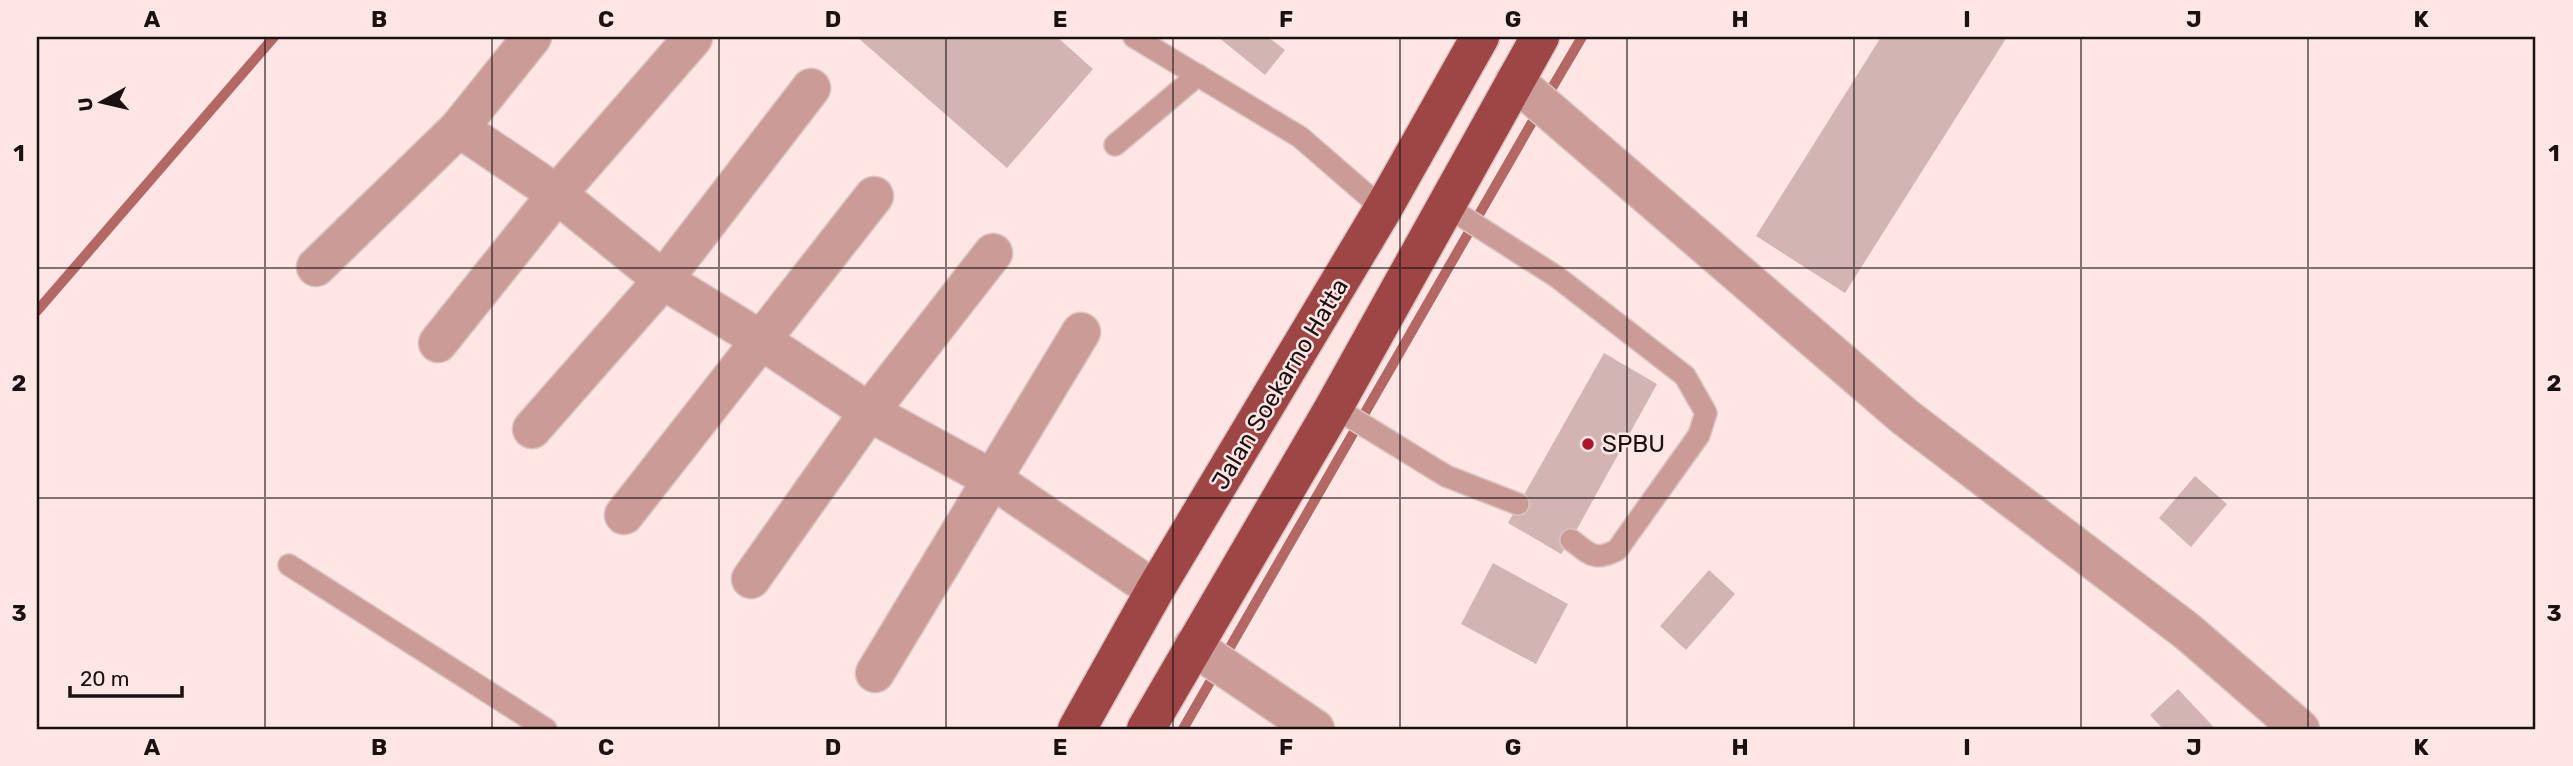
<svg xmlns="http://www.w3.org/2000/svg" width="2573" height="766" font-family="Rubik,sans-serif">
<rect width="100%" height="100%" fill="#fee6e4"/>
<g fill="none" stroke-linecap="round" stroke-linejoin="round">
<g stroke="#b46865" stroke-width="10">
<polyline points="1546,98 1582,37"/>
<polyline points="37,311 274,37"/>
<polyline points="1183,729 1538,112"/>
</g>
</g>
<g fill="#d2b5b3">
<polygon points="857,37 1057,37 1093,69 1007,168"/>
<polygon points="1218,37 1268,37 1285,50 1265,75"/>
<polygon points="1881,37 2007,37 1845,293 1756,236"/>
<polygon points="1604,353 1657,384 1571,540 1561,554 1508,523"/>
<polygon points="2195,476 2227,504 2191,547 2159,518"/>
<polygon points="1493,563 1568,604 1536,664 1461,624"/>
<polygon points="1709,570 1735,594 1686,650 1660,626"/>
<polygon points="2178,689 2209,722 2215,729 2163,729 2150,715"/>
</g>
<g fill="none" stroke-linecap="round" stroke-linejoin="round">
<g stroke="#dac4c2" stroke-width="24">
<g id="service">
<polyline points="1134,37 1300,137 1383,209"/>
<polyline points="1115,145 1198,75"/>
<path d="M1446,206L1557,277L1685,376L1706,413L1699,435L1617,550C1594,562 1590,554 1571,540"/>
<polyline points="1334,407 1446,476 1518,504"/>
<polyline points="289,565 546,729"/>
</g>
</g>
<g stroke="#dac4c2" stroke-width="41">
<g id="minor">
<polyline points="1515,81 1905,417 2188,632 2300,729"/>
<polyline points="459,128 557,194 663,280 761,340 869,412 992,479 1155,590"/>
<polyline points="316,267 459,128 532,37"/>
<polyline points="438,343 557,194 693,38"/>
<polyline points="532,429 663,280 811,88"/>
<polyline points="624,515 874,196"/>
<polyline points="751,579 869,412 993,253"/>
<polyline points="1193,646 1315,729"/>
<polyline points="875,673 1081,332"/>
</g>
</g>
<g stroke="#dac4c2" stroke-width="41">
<g id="trunk">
<polyline points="1077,729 1155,590 1383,209 1480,37"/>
<polyline points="1146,729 1334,407 1540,37"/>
</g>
</g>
<use href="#service" stroke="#ca9b97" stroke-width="21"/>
<use href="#minor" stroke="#ca9b97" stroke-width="38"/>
<use href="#trunk" stroke="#9e4645" stroke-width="38"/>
</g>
<path fill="none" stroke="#1b1110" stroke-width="2" stroke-opacity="0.55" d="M265,37V729M492,37V729M719,37V729M946,37V729M1173,37V729M1400,37V729M1627,37V729M1854,37V729M2081,37V729M2308,37V729M37,268H2536M37,498H2536"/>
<circle fill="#ab1728" stroke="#fee6e4" stroke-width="2.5" cx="1588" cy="444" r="7"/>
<g text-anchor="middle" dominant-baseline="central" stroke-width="5" stroke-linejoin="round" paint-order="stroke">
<g font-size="24" fill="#1b1110" stroke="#fee6e4">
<text transform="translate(1280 384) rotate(-59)">Jalan Soekarno Hatta</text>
</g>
<g font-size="24" fill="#1b1110" stroke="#fee6e4" text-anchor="start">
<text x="1602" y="444">SPBU</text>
</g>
</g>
<rect width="2573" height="766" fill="none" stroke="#fee6e4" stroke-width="77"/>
<g transform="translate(102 102) rotate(262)" stroke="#fee6e4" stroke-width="5" paint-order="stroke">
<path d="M0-5L12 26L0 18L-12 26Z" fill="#1b1110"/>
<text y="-10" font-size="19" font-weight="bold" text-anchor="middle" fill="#1b1110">U</text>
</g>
<path d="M70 686v10h112v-10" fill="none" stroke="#1b1110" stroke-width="3.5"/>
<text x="80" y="686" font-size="21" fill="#1b1110" stroke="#fee6e4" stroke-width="5" paint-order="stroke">20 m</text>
<rect x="38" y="38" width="2496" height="690" fill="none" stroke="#1b1110" stroke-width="2.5"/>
<g font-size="23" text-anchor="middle" font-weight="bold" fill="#1b1110">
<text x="152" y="27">A</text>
<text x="379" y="27">B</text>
<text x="606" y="27">C</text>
<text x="833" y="27">D</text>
<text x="1060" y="27">E</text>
<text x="1286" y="27">F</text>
<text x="1513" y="27">G</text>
<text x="1740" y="27">H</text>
<text x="1967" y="27">I</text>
<text x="2194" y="27">J</text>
<text x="2421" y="27">K</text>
<text x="19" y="161">1</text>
<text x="2554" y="161">1</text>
<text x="19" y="391">2</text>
<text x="2554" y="391">2</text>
<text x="19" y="621">3</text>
<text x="2554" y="621">3</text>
<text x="152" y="755">A</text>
<text x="379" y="755">B</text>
<text x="606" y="755">C</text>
<text x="833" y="755">D</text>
<text x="1060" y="755">E</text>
<text x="1286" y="755">F</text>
<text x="1513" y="755">G</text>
<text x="1740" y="755">H</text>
<text x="1967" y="755">I</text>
<text x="2194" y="755">J</text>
<text x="2421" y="755">K</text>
</g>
</svg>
